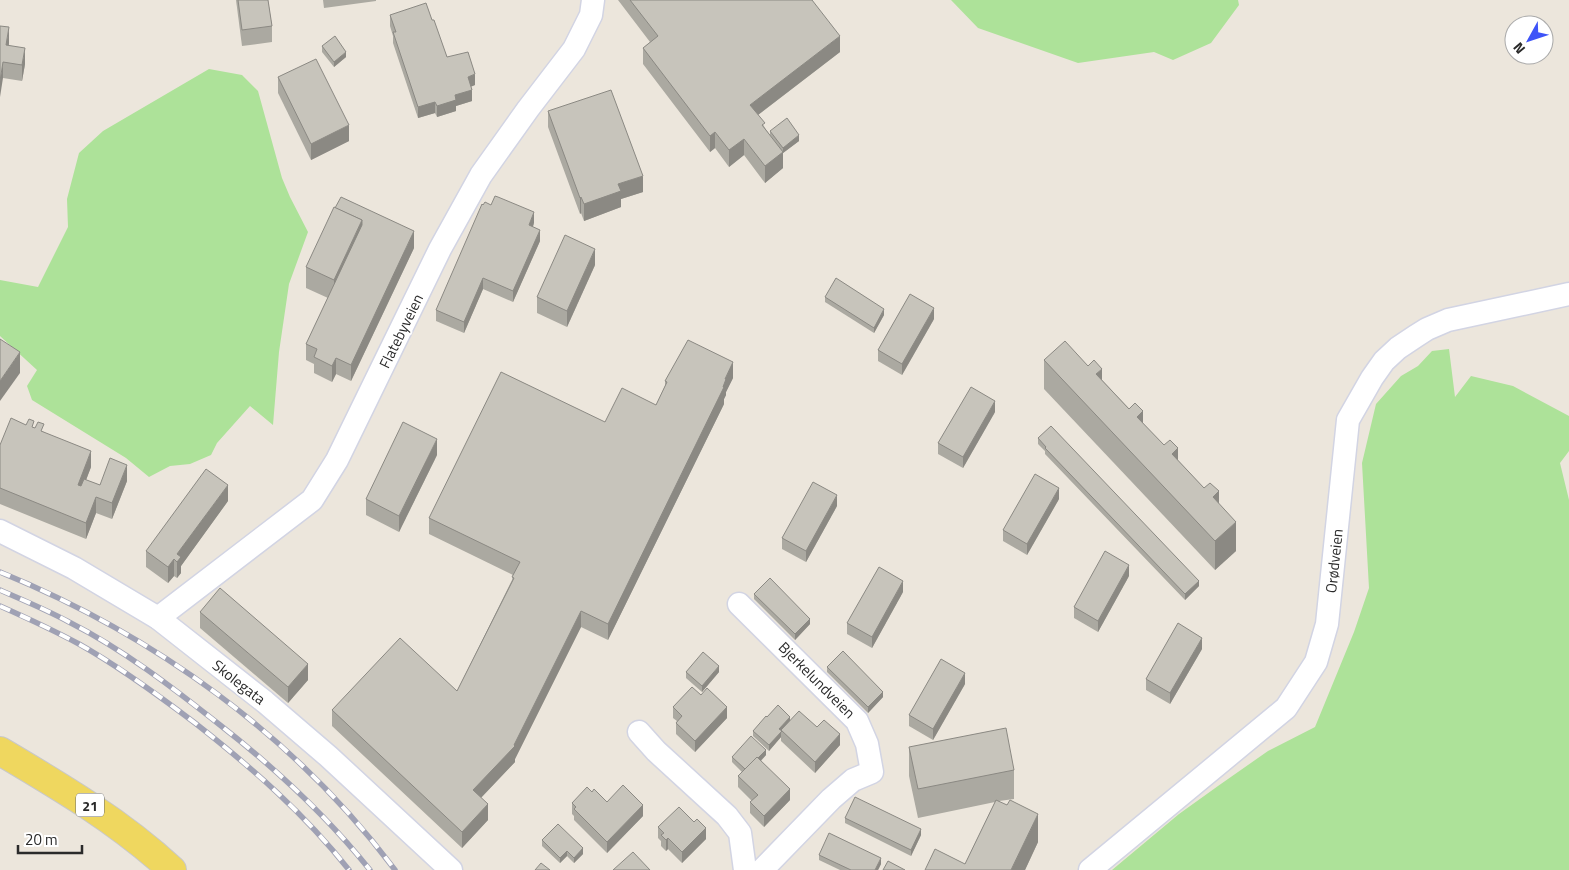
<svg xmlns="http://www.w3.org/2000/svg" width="1569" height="870" font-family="'Titillium Web',sans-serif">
<rect width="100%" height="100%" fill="#ece6dc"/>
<g fill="#ade299">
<polygon points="951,0 1238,0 1239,5 1211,43 1173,60 1154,52 1078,63 978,28"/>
<polygon points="209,69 242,75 258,91 282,178 290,197 308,232 289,284 279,352 273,425 250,406 217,443 211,455 190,464 170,466 149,477 126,458 32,400 27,386 37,370 0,336 0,280 38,287 68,227 67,199 79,153 103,131"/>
<polygon points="1449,349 1455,397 1471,376 1513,386 1569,416 1569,451 1560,463 1569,500 1569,870 1112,870 1179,814 1218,786 1268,751 1315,727 1354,632 1369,588 1362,463 1376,404 1401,376 1418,366 1432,351"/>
</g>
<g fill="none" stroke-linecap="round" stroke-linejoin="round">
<g stroke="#d2d4e3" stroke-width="25">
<g id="street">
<polyline points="0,531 74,568 158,618 265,702 328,756 451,870"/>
<polyline points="739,604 857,721 867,744 872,772 853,780 831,799 762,870"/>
<polyline points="158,618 312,500 337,460 440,249 481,175 528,109 574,49 591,15 593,0"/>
<polyline points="639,732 656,751 727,816 740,833 745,870"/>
<polyline points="1090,870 1286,708 1316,662 1327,624 1348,420 1372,378 1384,361 1398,348 1416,336 1427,329 1448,320 1569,294"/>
</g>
</g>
<g stroke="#c8c8c8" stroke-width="30">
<path id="primary" d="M0,751C61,787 120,822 172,870"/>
</g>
<use href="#street" stroke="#fff" stroke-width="22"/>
<use href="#primary" stroke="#efd75f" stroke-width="28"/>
<g stroke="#9fa1b4" stroke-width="5.5">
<g id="rail">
<path d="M0,572C154,635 295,736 395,870"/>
<path d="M0,590C23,600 47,610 69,622C124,650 172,687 220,725C275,768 326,815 370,870"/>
<path d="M0,606C27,618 53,630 79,644C120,667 158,695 195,723C251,767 305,814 349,870"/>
</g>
</g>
<use href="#rail" stroke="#fff" stroke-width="4" stroke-dasharray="11" stroke-linecap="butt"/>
</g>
<g fill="#aba9a1">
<polygon points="236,0 268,0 272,26 272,42 242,46"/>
<polygon points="323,0 376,0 376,1 324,8"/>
<polygon points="618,0 812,0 840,52 758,115 765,128 770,135 770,131 799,141 783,153 783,168 765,183 744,155 729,167 715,148 710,152 643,64 643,48 650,42"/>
<polygon points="390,15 432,20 447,57 475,85 471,86 472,101 456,106 456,111 437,117 435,113 418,118 393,43 393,36 390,26"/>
<polygon points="0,26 9,43 9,46 25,64 22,81 3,78"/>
<polygon points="322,46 346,57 334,67 322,52"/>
<polygon points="278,77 349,141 311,160 278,93"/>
<polygon points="548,111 643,192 621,199 621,207 584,221 581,213 580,214 548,127"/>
<polygon points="534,223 533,227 540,241 513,302 483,289 464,333 436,321 436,310"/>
<polygon points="414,248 351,381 336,374 332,382 314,373 314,364 306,360 306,344 328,298 306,288 306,267"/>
<polygon points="595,265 567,327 537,313 537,297"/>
<polygon points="825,297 884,315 874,333 825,302"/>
<polygon points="934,319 902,375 878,361 878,350"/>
<polygon points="1044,360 1102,380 1219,504 1236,551 1215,570 1044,389"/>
<polygon points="733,378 726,392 726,395 724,399 724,404 608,640 581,627 515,759 515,762 481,798 488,820 462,848 332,726 332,710 457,691 512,580 513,575 429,534 429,518 605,422 656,405 665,386 665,381"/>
<polygon points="995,412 963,468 938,454 938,443"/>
<polygon points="34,428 44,432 91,467 86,480 100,485 127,481 112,519 96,513 86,539 0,504 0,445"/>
<polygon points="1038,438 1199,586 1185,600 1045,454 1045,451 1038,444"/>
<polygon points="437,455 399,532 366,515 366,499"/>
<polygon points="1059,499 1027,555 1003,541 1003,530"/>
<polygon points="228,501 181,566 181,573 177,578 174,576 168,583 146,567 146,551"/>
<polygon points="837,506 806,562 782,549 782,538"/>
<polygon points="1129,576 1098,632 1074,618 1074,607"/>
<polygon points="903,592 872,648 847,634 847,623"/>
<polygon points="754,594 810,624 795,640 754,599"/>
<polygon points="200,612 308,680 288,703 200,628"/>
<polygon points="1202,649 1170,704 1146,690 1146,679"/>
<polygon points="827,667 883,697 868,713 827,672"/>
<polygon points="686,672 719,672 702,692 686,678"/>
<polygon points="965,684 933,740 909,726 909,715"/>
<polygon points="701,695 727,718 695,752 676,734 676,723 677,721 673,718 673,707"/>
<polygon points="767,717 790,720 817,727 840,745 815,773 781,741 781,737 769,751 753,736 753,731"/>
<polygon points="909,747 1014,770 1014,799 999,801 1038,842 1025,870 925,870 965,864 995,802 918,818 909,776"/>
<polygon points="766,755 761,761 790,800 764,827 750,813 750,802 752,801 738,787 738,776 742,772 732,762 732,757"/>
<polygon points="592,792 607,802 643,816 607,853 574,820 574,816 572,814 572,803"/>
<polygon points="845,818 921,835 911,856 845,823"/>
<polygon points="658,827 706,839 682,863 668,849 666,851 661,846 661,841 658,838"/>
<polygon points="542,840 583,854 574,863 567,856 560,863 542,846"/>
<polygon points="819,855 881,864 878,870 840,870 819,860"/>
</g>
<g fill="#8b8983">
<polygon points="9,27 9,43 6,61 6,45"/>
<polygon points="840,36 840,52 750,121 750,105"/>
<polygon points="25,48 25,64 22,81 22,65"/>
<polygon points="346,52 346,57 334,67 334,62"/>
<polygon points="3,62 3,78 0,97 0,81"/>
<polygon points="475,74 475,85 468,88 468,77"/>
<polygon points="472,90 472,101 456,106 456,111 437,117 437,106 455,95"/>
<polygon points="435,102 435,113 418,118 418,107"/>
<polygon points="349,125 349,141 311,160 311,144"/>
<polygon points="715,132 715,148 710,152 710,136"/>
<polygon points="799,135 799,141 783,153 783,168 765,183 765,166 783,152 783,148"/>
<polygon points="744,139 744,155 729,167 729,150"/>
<polygon points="643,176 643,192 621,199 621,207 584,221 584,204 618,184"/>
<polygon points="581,197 581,213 580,214 580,198"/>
<polygon points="534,212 534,223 529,236 529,225"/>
<polygon points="362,220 362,241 334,301 334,280"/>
<polygon points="540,230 540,241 513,302 513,291"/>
<polygon points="414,231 414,248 351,381 351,365"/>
<polygon points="595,249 595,265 567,327 567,311"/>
<polygon points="483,278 483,289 464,333 464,322"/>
<polygon points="934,308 934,319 902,375 902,364"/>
<polygon points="884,309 884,315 874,333 874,328"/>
<polygon points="20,352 20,373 0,401 0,381"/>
<polygon points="336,358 336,374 332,382 332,366"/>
<polygon points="733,362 733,378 726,392 726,395 724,399 724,404 608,640 608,624"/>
<polygon points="1102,369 1102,397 1096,374"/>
<polygon points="995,401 995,412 963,468 963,457"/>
<polygon points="1143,411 1143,440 1137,417"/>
<polygon points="437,439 437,455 399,532 399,516"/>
<polygon points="1178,448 1178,477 1172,454"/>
<polygon points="91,451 91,467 78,501 78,485"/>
<polygon points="127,465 127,481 112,519 112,503"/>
<polygon points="228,485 228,501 181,566 181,573 177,578 177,554"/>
<polygon points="1059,488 1059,499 1027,555 1027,544"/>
<polygon points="1219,491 1219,520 1213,497"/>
<polygon points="837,495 837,506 806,562 806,551"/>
<polygon points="96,497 96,513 86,539 86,523"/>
<polygon points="1236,522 1236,551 1215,570 1215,541"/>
<polygon points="174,559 174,576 168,583 168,567"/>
<polygon points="1129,565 1129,576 1098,632 1098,621"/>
<polygon points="903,581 903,592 872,648 872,637"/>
<polygon points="1199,581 1199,586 1185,600 1185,594"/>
<polygon points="581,611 581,627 515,759 515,762 473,806 473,790 514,745"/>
<polygon points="810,619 810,624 795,640 795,634"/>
<polygon points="1202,638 1202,649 1170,704 1170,693"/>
<polygon points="308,664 308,680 288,703 288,687"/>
<polygon points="719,666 719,672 702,692 702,686"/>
<polygon points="965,673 965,684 933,740 933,729"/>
<polygon points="883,692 883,697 868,713 868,707"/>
<polygon points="727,707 727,718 695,752 695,741"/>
<polygon points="790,717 790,722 781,730 781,737 769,751 769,745 779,729"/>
<polygon points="840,734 840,745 815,773 815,762"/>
<polygon points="766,750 766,755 746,776 746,771"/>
<polygon points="790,789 790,800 764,827 764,816"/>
<polygon points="488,804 488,820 462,848 462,832"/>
<polygon points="643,805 643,816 607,853 607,842"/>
<polygon points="1038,814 1038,842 1025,870 1011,870"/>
<polygon points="706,828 706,839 682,863 682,852"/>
<polygon points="921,829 921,835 911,856 911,850"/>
<polygon points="668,838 668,849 666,851 666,840"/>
<polygon points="583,848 583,854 574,863 574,858"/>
<polygon points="567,851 567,856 560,863 560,858"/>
<polygon points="881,858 881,864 878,870 875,870"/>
</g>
<g fill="#c7c4bb" stroke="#8b8983">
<polygon points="238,0 268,0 272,26 242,30"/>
<polygon points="630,0 812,0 840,36 750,105 765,123 762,125 783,152 765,166 744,139 729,150 715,132 710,136 643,48 658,36"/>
<polygon points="426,3 432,20 434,20 447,57 468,52 475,74 468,77 472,90 455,95 456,100 437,106 435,102 418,107 393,32 396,32 390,15"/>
<polygon points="0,26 9,27 6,45 25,48 22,65 3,62 0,81"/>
<polygon points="335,36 346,52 334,62 322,46"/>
<polygon points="316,59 349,125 311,144 278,77"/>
<polygon points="611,90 643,176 618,184 621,191 584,204 581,197 580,198 548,111"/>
<polygon points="787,118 799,135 783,148 770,131"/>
<polygon points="495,196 498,197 534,212 529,225 540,230 513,291 483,278 464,322 436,310 482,204 483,205 485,202 491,205"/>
<polygon points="341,197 414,231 351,365 336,358 332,366 314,357 317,349 306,344 362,225 362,220 335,208"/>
<polygon points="334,207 362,220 334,280 306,267"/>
<polygon points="565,235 595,249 567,311 537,297"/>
<polygon points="836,278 884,309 874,328 825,297"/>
<polygon points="910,294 934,308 902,364 878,350"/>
<polygon points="0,339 20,352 0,381"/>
<polygon points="688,340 733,362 725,379 726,379 723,387 724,387 608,624 581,611 514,745 515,746 473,790 488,804 462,832 332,710 400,638 457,691 514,578 512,577 520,562 429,518 501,372 605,422 622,388 656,405 667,382 665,381"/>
<polygon points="1065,341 1088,366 1094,360 1102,369 1096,374 1129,409 1135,403 1143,411 1137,417 1164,445 1170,440 1178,448 1172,454 1204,488 1210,483 1219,491 1213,497 1236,522 1215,541 1044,360"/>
<polygon points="971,387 995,401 963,457 938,443"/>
<polygon points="11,418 26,425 29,419 34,421 32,427 35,428 38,422 44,424 41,431 91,451 78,485 81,486 84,479 100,485 110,458 127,465 112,503 96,497 86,523 0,488 0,445"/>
<polygon points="403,422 437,439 399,516 366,499"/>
<polygon points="1051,426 1199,581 1185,594 1045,448 1046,447 1038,438"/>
<polygon points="206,469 228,485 177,554 181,557 177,562 174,559 168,567 146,551"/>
<polygon points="1035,474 1059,488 1027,544 1003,530"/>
<polygon points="813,482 837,495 806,551 782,538"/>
<polygon points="1105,551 1129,565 1098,621 1074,607"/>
<polygon points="879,567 903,581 872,637 847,623"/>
<polygon points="770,578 810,619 795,634 754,594"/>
<polygon points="220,588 308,664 288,687 200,612"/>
<polygon points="1178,623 1202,638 1170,693 1146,679"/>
<polygon points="843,651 883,692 868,707 827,667"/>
<polygon points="703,652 719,666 702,686 686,672"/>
<polygon points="941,659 965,673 933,729 909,715"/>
<polygon points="692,687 701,695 707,688 727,707 695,741 676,723 682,716 673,707"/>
<polygon points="778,705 790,717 779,729 782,731 769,745 753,731 766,716 767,717"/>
<polygon points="799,711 817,727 824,720 840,734 815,762 781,730"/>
<polygon points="1006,728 1014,770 918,789 909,747"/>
<polygon points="751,736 766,750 758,758 757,757 745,769 732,757"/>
<polygon points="757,757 790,789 764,816 750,802 758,795 738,776"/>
<polygon points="623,785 643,805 607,842 574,809 576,807 572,803 587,787 592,792 594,789 607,802"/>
<polygon points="855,797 921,829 911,850 845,818"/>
<polygon points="996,800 1007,805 1010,800 1038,814 1011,870 925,870 935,849 965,864"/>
<polygon points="679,807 694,822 697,819 706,828 682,852 668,838 666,840 661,835 664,833 658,827"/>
<polygon points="558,824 583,848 574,858 567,851 560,858 542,840"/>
<polygon points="829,833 881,858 875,870 851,870 819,855"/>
<polygon points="633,852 650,870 613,870"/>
<polygon points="888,861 905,870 883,870"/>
<polygon points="541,863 550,870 535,870"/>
</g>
<g text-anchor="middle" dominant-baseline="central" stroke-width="4" stroke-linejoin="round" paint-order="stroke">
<rect fill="#fff" stroke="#6a6a6a" stroke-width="1" x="76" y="793.5" width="28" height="23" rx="4"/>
<g font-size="14" font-weight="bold" fill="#2a2a2a">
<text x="90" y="805">21</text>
</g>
<g font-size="15" fill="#2a2a2a" stroke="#fff">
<text transform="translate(401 331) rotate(-64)">Flatebyveien</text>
<text transform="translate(1334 561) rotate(-84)">Orødveien</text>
<text transform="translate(817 680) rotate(45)">Bjerkelundveien</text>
<text transform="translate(239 682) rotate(38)">Skolegata</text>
</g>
</g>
<g transform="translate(1529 40) rotate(230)"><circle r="24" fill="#ffffff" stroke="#aaaaaa"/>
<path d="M0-4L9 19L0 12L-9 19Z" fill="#3e54f8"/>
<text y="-8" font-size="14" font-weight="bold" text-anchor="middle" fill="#2a2a2a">N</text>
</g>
<path d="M18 845v8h64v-8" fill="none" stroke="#2a2a2a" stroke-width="2.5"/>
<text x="25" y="845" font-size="15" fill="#2a2a2a" stroke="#ffffff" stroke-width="4" paint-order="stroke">20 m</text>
</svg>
